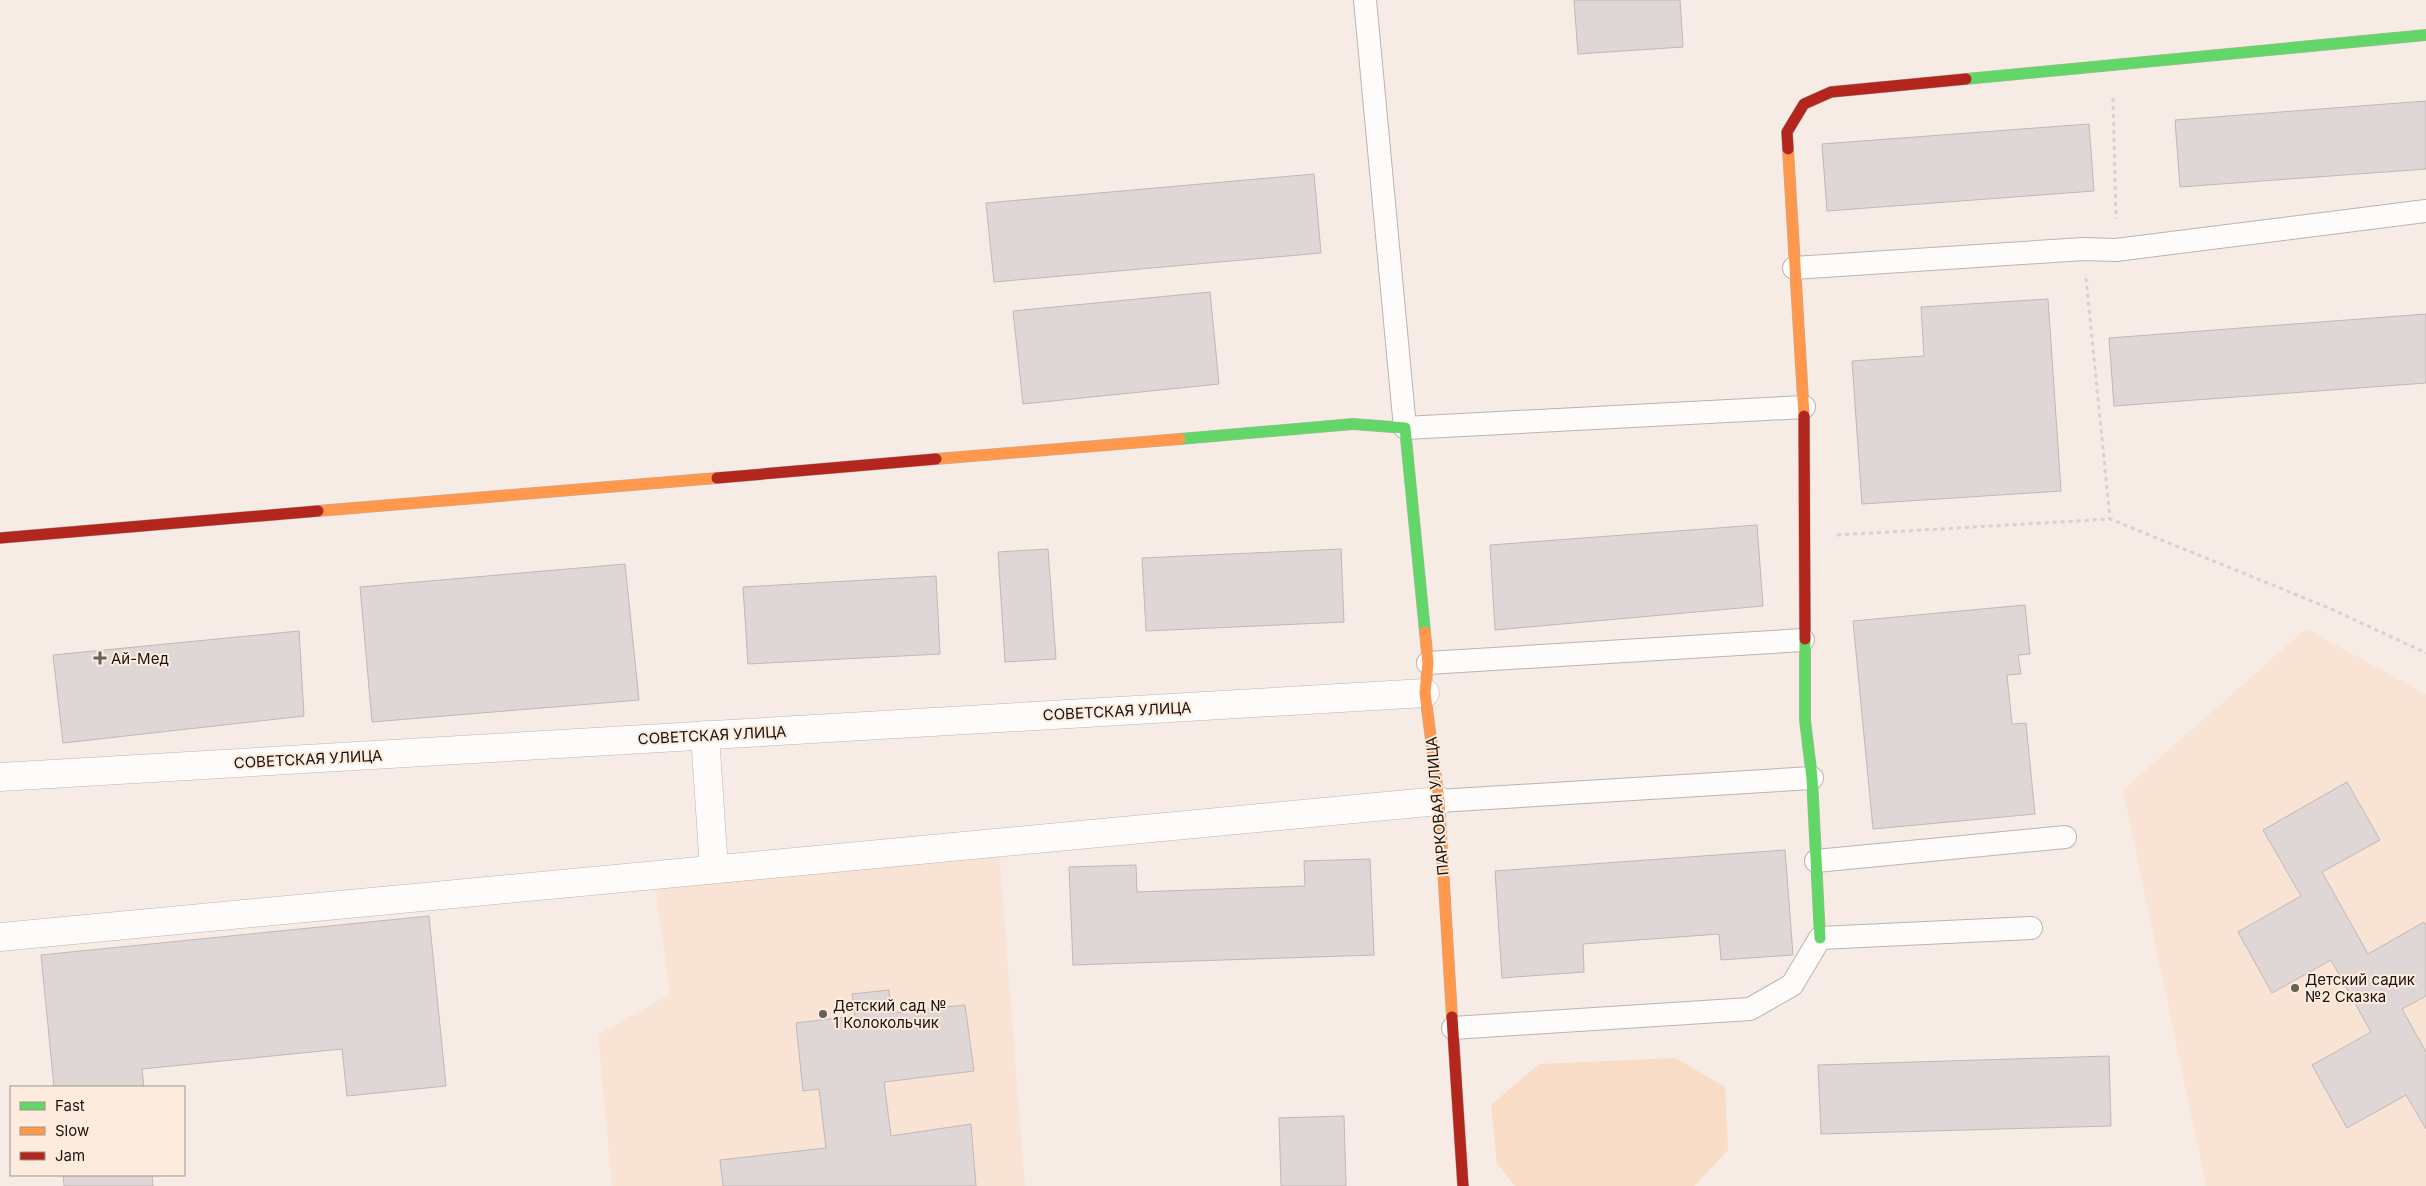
<svg xmlns="http://www.w3.org/2000/svg" width="2426" height="1186" font-family="Inter,sans-serif">
<rect width="100%" height="100%" fill="#f6ece5"/>
<g fill="#f8e3d4">
<polygon points="2306,629 2426,694 2426,1186 2206,1186 2123,790"/>
<polygon points="999,849 1025,1186 612,1186 598,1035 670,994 653,873"/>
</g>
<polygon fill="#f8dcc6" points="1676,1058 1725,1087 1728,1150 1694,1186 1515,1186 1497,1164 1491,1105 1539,1064"/>
<g fill="#dfd6d6" stroke="#c0b7b7">
<polygon points="1574,0 1680,0 1683,47 1578,54"/>
<polygon points="2426,101 2426,169 2180,187 2175,120"/>
<polygon points="2089,124 2094,191 1827,211 1822,144"/>
<polygon points="1314,174 1321,253 994,282 986,203"/>
<polygon points="1210,292 1219,384 1023,404 1013,311"/>
<polygon points="2048,299 2061,491 1862,504 1852,361 1924,356 1921,307"/>
<polygon points="2426,314 2426,383 2114,406 2109,338"/>
<polygon points="1757,525 1763,606 1495,630 1490,545"/>
<polygon points="1048,549 1056,659 1005,662 998,552"/>
<polygon points="1341,549 1344,622 1146,631 1142,558"/>
<polygon points="625,564 639,700 372,722 360,587"/>
<polygon points="936,576 940,654 748,664 743,587"/>
<polygon points="2025,605 2030,654 2018,655 2021,674 2007,675 2012,724 2026,723 2035,814 1873,829 1853,621"/>
<polygon points="299,631 304,716 63,743 53,655"/>
<polygon points="2347,782 2380,840 2322,872 2368,954 2424,922 2426,925 2426,996 2402,1009 2426,1052 2426,1129 2406,1095 2347,1128 2312,1065 2371,1032 2331,960 2272,993 2238,932 2301,896 2263,830"/>
<polygon points="1785,850 1793,955 1721,960 1719,934 1583,944 1584,972 1502,978 1495,871"/>
<polygon points="1370,859 1374,955 1073,965 1069,867 1136,865 1137,892 1305,886 1304,861"/>
<polygon points="429,916 446,1086 347,1096 342,1049 142,1069 144,1087 54,1087 41,955"/>
<polygon points="889,990 891,1013 965,1005 974,1071 884,1082 891,1136 971,1124 976,1186 723,1186 720,1160 826,1148 819,1089 803,1091 796,1023 855,1016 852,994"/>
<polygon points="2109,1056 2111,1126 1821,1134 1818,1065"/>
<polygon points="1344,1116 1346,1186 1281,1186 1279,1118"/>
<polygon points="63,1175 152,1175 153,1186 64,1186"/>
</g>
<g fill="none" stroke-linecap="round" stroke-linejoin="round">
<g stroke="#bcb3ad" stroke-width="24">
<g id="lane">
<polyline points="1365,0 1405,428 1804,407"/>
<polyline points="1794,268 2083,249 2116,250 2426,211"/>
<polyline points="1428,663 1803,640"/>
<polyline points="1439,801 1812,778"/>
<polyline points="1816,861 2065,837"/>
<polyline points="1453,1028 1750,1009 1792,985 1820,938 2031,928"/>
</g>
</g>
<g stroke="#bcb3ad" stroke-width="29">
<g id="street">
<polyline points="705,735 714,869"/>
<polyline points="0,777 1425,693"/>
<polyline points="0,937 1439,801"/>
</g>
</g>
<g stroke="#bcb3ad" stroke-width="12">
<g id="fast">
<polyline points="1966,79 2426,35"/>
<polyline points="1180,439 1353,424 1405,428 1425,632"/>
<polyline points="1805,639 1805,720 1812,778 1820,938"/>
</g>
</g>
<g stroke="#bcb3ad" stroke-width="12">
<g id="slow">
<polyline points="1788,149 1804,416"/>
<polyline points="936,459 1180,439"/>
<polyline points="318,511 717,478"/>
<polyline points="1425,632 1428,663 1425,693 1439,801 1452,1017"/>
</g>
</g>
<g stroke="#bcb3ad" stroke-width="12">
<g id="jam">
<polyline points="1788,149 1787,132 1804,104 1831,92 1966,79"/>
<polyline points="1804,416 1805,639"/>
<polyline points="717,478 936,459"/>
<polyline points="0,538 318,511"/>
<polyline points="1452,1017 1463,1186"/>
</g>
</g>
<g stroke="#d5d2d0" stroke-width="3" stroke-dasharray="4 4" stroke-linecap="butt">
<polyline points="2113,98 2116,219"/>
<polyline points="2086,278 2110,519"/>
<polyline points="1837,535 2110,519 2329,608 2426,653"/>
</g>
<use href="#lane" stroke="#fefcfb" stroke-width="22"/>
<use href="#street" stroke="#fefcfb" stroke-width="28"/>
<use href="#fast" stroke="#63d668" stroke-width="11"/>
<use href="#slow" stroke="#ff974d" stroke-width="11"/>
<use href="#jam" stroke="#b3261e" stroke-width="11"/>
</g>
<g fill="#675f59" stroke="#fdebde" stroke-width="2">
<path d="M97.5 650.5h5v5h5v5h-5v5h-5v-5h-5v-5h5z"/>
<circle cx="2295" cy="988" r="5"/>
<circle cx="823" cy="1014" r="5"/>
</g>
<g text-anchor="middle" dominant-baseline="central" stroke-width="4" stroke-linejoin="round" paint-order="stroke">
<g font-size="15" fill="#1a130d" stroke="#fdebde" text-anchor="start">
<text x="111" y="658">Ай-Мед</text>
<text x="2305" y="979">Детский садик<tspan x="2305" dy="17">№2 Сказка</tspan></text>
<text x="833" y="1005">Детский сад №<tspan x="833" dy="17">1 Колокольчик</tspan></text>
</g>
<g font-size="15" fill="#1a130d" stroke="#fdebde">
<text transform="translate(1117 711) rotate(-3)">СОВЕТСКАЯ УЛИЦА</text>
<text transform="translate(712 735) rotate(-3)">СОВЕТСКАЯ УЛИЦА</text>
<text transform="translate(308 759) rotate(-3)">СОВЕТСКАЯ УЛИЦА</text>
<text transform="translate(1437 806) rotate(-95)">ПАРКОВАЯ УЛИЦА</text>
</g>
</g>
<rect x="10" y="1086" width="175" height="90" fill="#fdebde" stroke="#a2958a"/>
<rect x="20" y="1102" width="25" height="8" fill="#63d668" stroke="#a2958a"/>
<text x="55" y="1111" font-size="15" fill="#1a130d">Fast</text>
<rect x="20" y="1127" width="25" height="8" fill="#ff974d" stroke="#a2958a"/>
<text x="55" y="1136" font-size="15" fill="#1a130d">Slow</text>
<rect x="20" y="1152" width="25" height="8" fill="#b3261e" stroke="#a2958a"/>
<text x="55" y="1161" font-size="15" fill="#1a130d">Jam</text>
</svg>
